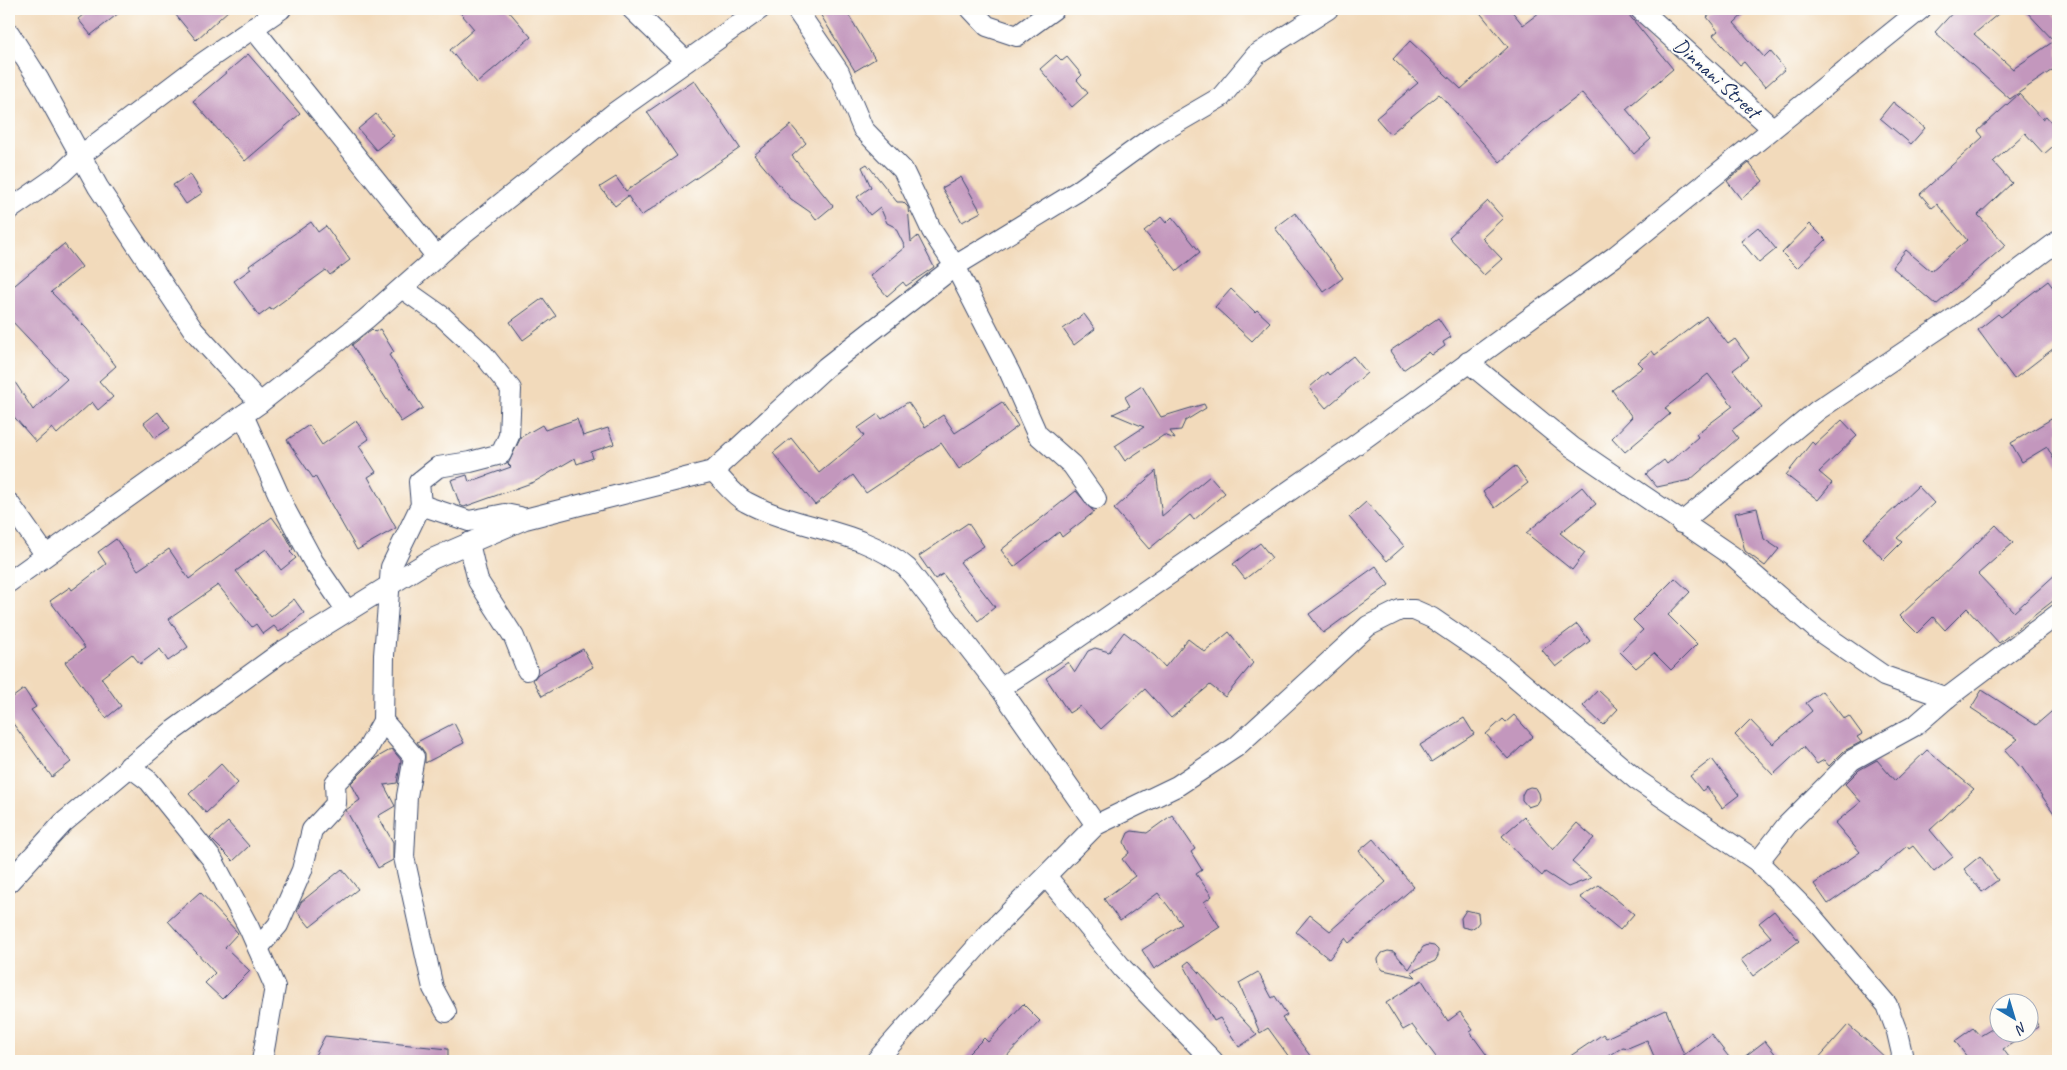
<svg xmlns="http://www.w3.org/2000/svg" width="2067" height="1070" font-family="Caveat,sans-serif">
<rect width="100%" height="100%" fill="#fdfcf7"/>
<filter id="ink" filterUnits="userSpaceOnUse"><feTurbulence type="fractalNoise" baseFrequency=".02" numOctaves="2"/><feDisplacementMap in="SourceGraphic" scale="10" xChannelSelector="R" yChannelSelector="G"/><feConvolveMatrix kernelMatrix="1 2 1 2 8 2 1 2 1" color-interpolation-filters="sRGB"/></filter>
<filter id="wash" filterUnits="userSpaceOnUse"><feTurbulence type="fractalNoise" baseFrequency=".0096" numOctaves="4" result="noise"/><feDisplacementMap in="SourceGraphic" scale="20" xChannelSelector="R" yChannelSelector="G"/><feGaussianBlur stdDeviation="1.12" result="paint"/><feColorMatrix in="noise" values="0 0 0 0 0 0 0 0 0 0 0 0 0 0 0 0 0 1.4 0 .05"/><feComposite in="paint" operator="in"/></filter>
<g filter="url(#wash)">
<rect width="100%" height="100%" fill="#f2dabb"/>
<g id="blocks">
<g fill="#c397bd">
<polygon points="90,9 124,9 91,35 78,19"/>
<polygon points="171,9 230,9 196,40"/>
<polygon points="457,9 507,9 531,37 477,83 450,50 474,29"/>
<polygon points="817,9 845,9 875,59 855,71"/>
<polygon points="1477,9 1510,9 1523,25 1544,9 1624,9 1673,69 1626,109 1651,139 1634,154 1582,93 1541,125 1500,162 1439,94 1390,134 1376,118 1418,83 1393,59 1410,41 1461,89 1508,47"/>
<polygon points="1719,9 1749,9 1734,23 1764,57 1770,51 1785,69 1765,87 1744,62 1740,65 1713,35 1718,31 1707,17"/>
<polygon points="1956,9 2004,9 1974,34 2013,69 2054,41 2024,9 2049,9 2058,19 2058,66 2010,99 1935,32"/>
<polygon points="248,54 300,114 245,161 193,101"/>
<polygon points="1056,55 1062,61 1067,57 1082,75 1077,80 1088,93 1072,107 1040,69"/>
<polygon points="694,80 740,148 641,216 628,196 615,206 600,187 616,177 626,191 677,156 647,112"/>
<polygon points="2019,94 2042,119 2046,116 2058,130 2058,142 2044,154 2025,133 1993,162 2012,183 1978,215 2006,245 1936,305 1892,267 1906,250 1931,271 1967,240 1937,204 1932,208 1920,194 1983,137 1978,131"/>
<polygon points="1893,102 1925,128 1911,144 1880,118"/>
<polygon points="376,114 394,136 376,150 358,129"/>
<polygon points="791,125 806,143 792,156 833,206 816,220 810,212 791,199 754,155"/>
<polygon points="1749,163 1763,181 1741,199 1727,181"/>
<polygon points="867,164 897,202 903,202 908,207 911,242 918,236 934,267 906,286 903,282 887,296 870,276 905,247 895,227 887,223 880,207 870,215 857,197 871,187 862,167"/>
<polygon points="190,174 202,193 186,204 173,185"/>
<polygon points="961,177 981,212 962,222 942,188"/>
<polygon points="1488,201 1503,218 1482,238 1502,259 1484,275 1449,237"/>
<polygon points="1295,213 1343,278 1324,292 1275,228"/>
<polygon points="1161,217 1166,223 1172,217 1200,252 1177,271 1144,231"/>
<polygon points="311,222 318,232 326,226 350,260 330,275 326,270 271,310 270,308 259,316 234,281 251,269 249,266"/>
<polygon points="1810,224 1826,240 1797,268 1782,253"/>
<polygon points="1758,227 1776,249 1759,263 1741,241"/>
<polygon points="64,244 82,267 51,292 87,329 116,366 99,381 113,397 98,410 92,402 57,434 52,428 36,442 9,411 9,373 33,410 67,379 9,318 9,290"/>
<polygon points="2048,281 2058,294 2058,345 2014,379 1978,330 1998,314 2001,317"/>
<polygon points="1231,289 1255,312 1257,310 1270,322 1252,341 1215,307"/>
<polygon points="543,298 556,316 523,340 510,322"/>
<polygon points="1084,314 1095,329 1074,345 1063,329"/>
<polygon points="1706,316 1728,344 1735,339 1749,358 1733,370 1762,407 1732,430 1738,438 1690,480 1657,487 1646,474 1664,460 1667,464 1698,437 1696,434 1733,406 1708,374 1665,408 1670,414 1625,452 1612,438 1632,417 1612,390 1643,367 1638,362 1652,351 1655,355"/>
<polygon points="1438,318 1451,337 1443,342 1445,346 1432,355 1429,352 1403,370 1390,351"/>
<polygon points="372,329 375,332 380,329 394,352 389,355 423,408 401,422 352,345"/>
<polygon points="1353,356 1367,373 1326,408 1309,388 1327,372 1329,375"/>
<polygon points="1142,386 1161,417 1204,404 1206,408 1185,421 1181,430 1170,431 1175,439 1164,435 1125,461 1115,446 1144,427 1113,414 1130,406 1125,397"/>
<polygon points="908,402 925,427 943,415 955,433 1002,402 1018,426 959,469 941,443 866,493 853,475 815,505 773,453 791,438 819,473 864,436 858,428 878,414 882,419"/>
<polygon points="158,412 170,428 155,438 144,423"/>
<polygon points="2058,415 2058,467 2047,447 2022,462 2011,443"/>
<polygon points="577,419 583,436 608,428 614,444 591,452 593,458 577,464 575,458 534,482 464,507 460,505 451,480 467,475 469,482 511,467 508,464 521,437 542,425 545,430"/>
<polygon points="1842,420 1857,436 1819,472 1832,483 1818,500 1786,475 1812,442 1815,445"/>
<polygon points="356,421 369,439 359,446 376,472 368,477 396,528 357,550 315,476 313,478 287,440 309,425 322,445"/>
<polygon points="1515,466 1528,483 1495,508 1483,492"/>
<polygon points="1156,471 1162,516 1210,476 1225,493 1194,520 1190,515 1149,549 1114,509"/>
<polygon points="1918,486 1934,503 1897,538 1902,542 1884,560 1863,538"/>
<polygon points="1582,487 1596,504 1560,533 1585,553 1572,570 1526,533"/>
<polygon points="1076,491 1094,512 1062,537 1059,532 1014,567 1001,550"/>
<polygon points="1366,502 1404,546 1387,561 1349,517"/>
<polygon points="1757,508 1764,539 1779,549 1765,566 1745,551 1735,513"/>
<polygon points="272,517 286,536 293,549 290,552 296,558 281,570 266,549 236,571 271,617 294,599 304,613 279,632 274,626 263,634 256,624 252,627 218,585 169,619 188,647 168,661 160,649 140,664 132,654 101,678 121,706 106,718 65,662 85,648 50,601 70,587 72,590 106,564 98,552 116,539 138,570 169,549 189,579"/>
<polygon points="968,523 984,546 960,562 995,607 978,621 943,574 935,579 919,556"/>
<polygon points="1996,525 2013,543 1978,574 2014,612 2058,572 2058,597 1999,643 1967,608 1945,630 1933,617 1917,633 1900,616"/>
<polygon points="1260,543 1272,558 1245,579 1233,564"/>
<polygon points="1376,566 1389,585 1323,633 1309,614"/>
<polygon points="1675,578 1690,592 1668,615 1697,644 1671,670 1654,653 1636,668 1620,652 1643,630 1633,620"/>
<polygon points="1577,624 1590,641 1556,667 1542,650"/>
<polygon points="1124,632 1155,656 1165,667 1188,639 1205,652 1229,632 1253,663 1225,697 1210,685 1171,718 1145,689 1101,729 1080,706 1069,713 1046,678 1068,662 1075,672 1088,651 1095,648 1109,652"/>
<polygon points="583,649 593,667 542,696 533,680 538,674"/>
<polygon points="24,689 36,707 31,710 71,762 52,777 9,718 9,700"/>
<polygon points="1598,690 1618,709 1603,725 1583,706"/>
<polygon points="1982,690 2036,725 2058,706 2058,819 2021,766 2020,767 2005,750 2018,739 1971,708"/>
<polygon points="1822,691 1844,719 1849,716 1862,734 1857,737 1861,742 1844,751 1829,766 1824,760 1817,764 1803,747 1773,775 1735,735 1750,720 1773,744 1812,711 1806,703"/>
<polygon points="1514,715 1533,736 1508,759 1486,734 1503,719 1506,722"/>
<polygon points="1464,718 1474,734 1431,762 1420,745"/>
<polygon points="454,723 464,743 425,763 425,753 417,742"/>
<polygon points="392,749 401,760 397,783 384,785 395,806 378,816 393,842 393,860 378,868 346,810 360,800 351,783 376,758"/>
<polygon points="1927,750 1974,789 1930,830 1953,857 1934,872 1913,846 1909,849 1907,846 1877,871 1876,870 1828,904 1814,884 1860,852 1835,823 1861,802 1845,784 1859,770 1877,760 1895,781"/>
<polygon points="1712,759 1739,795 1722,808 1707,787 1702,791 1690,776"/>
<polygon points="221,764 238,783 206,813 189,794"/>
<polygon points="1530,787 1536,788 1539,793 1540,799 1537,804 1528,807 1522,800 1522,795 1525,789"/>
<polygon points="1172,815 1195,849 1191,852 1202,870 1196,874 1212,896 1204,902 1220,927 1154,969 1142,950 1182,924 1158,893 1120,921 1104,899 1135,876 1122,859 1129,853 1124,842 1128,833 1132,831 1147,833"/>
<polygon points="1524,817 1553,850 1577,823 1594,838 1572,862 1591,878 1568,887 1545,872 1542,876 1519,855 1502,836"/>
<polygon points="228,822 249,846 233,861 210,838"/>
<polygon points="1373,839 1414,887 1349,943 1345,938 1329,959 1296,932 1310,915 1330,931 1386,882 1359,851"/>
<polygon points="1980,856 1998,880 1982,892 1964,869"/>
<polygon points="342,869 358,889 310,927 297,911 301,902"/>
<polygon points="1599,885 1634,914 1620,930 1580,897"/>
<polygon points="200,892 238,933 225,947 250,971 222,999 205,983 215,973 168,921"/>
<polygon points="1466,910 1478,913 1479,922 1476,926 1471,929 1462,927 1461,918"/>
<polygon points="1774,911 1799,941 1753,976 1741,960 1771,937 1759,923"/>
<polygon points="1428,945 1434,946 1438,950 1438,956 1435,961 1411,972 1416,977 1383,970 1379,965 1378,959 1382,953 1388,951 1394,952 1409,969 1423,947"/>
<polygon points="1189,961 1209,983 1257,1035 1239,1047 1220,1018 1214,1021 1184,965"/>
<polygon points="1258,972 1272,998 1275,996 1287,1015 1282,1018 1314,1061 1292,1061 1268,1028 1260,1033 1239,983"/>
<polygon points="1422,980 1448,1021 1460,1012 1473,1030 1470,1032 1491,1061 1439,1061 1412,1025 1403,1030 1386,1003"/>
<polygon points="1023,1004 1040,1021 1004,1059 1007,1061 961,1061 984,1038 988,1042"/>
<polygon points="1666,1010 1684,1055 1711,1034 1732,1061 1656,1061 1647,1040 1628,1048 1623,1047 1601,1061 1563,1061 1603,1034 1606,1038"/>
<polygon points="2030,1012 2039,1027 2003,1049 2012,1061 1970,1061 1955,1041 1973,1028 1980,1036 2000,1024 2000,1032 2030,1032"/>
<polygon points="1848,1025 1873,1046 1889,1061 1816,1061"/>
<polygon points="325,1036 448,1049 448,1061 312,1061"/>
<polygon points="1765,1041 1781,1061 1739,1061"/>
</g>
</g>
</g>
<g filter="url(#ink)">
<use href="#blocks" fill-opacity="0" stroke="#3b496c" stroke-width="1"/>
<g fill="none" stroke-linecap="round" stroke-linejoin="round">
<g stroke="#3b496c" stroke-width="22">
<g id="minor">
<polyline points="632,9 686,61"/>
<polyline points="796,9 839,72 863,129 903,170 932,231 955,266 1010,373 1037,434 1072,465 1096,499"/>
<polyline points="971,9 987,26 1017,36 1054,9"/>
<polyline points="1640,9 1772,128"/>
<polyline points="253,28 437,257"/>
<polyline points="9,33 39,80 98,187 194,331 260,403"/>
<polyline points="9,210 62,173 80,156 204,62 281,9"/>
<polyline points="1468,362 1572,447 1732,556 1816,629 1884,676 1947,698"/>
<polyline points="243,415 286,511 313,561 347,611"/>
<path d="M713,471C723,480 734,496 746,502C798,530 862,529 907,568L1000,688"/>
<polyline points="9,503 45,554"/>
<polyline points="421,505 469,521 505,514 520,517"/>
<polyline points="1681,523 1818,410 1959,315 2058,241"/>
<polyline points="469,543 478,581 514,637 527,670"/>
<polyline points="9,582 260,403 366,319 464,233 614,113 760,9"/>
<polyline points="383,721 414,757 407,796 404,857 433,988 446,1012"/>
<polyline points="129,766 149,781 212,859 249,928 275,987 262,1061"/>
<polyline points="1096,825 1000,688 1076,639 1354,446 1614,257 1921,9"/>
<polyline points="1758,862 1787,825 1852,760 1916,725 1947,698 2058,614"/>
<polyline points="1046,876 1123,969 1213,1061"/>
<polyline points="9,882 63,823 174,730 280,653 432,559 525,519 713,471 826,367 955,266 1078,191 1154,136 1221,97 1256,55 1328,9"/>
<polyline points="258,948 278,925 302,870 312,830 336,804 335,783 367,750 383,721 384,655 391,567 421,505 419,482 438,467 470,462 501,454 509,436 511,389 483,354 443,317 402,288"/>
<polyline points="876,1061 991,931 1096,825 1177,786 1236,747 1368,626 1400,610 1414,610 1432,618 1501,665 1637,780 1758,862 1807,911 1887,1005 1897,1032 1902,1054 1901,1061"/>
</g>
</g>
<use href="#minor" stroke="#fff" stroke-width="20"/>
</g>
</g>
<g text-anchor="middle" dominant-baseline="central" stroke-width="4" stroke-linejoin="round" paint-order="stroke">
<g font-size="21" fill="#1b2f5e" stroke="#fdfcf7">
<text transform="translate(1717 78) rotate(42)">Dinnani Street</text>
</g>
</g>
<rect width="2067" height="1070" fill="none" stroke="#fdfcf7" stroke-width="30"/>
<g transform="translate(2014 1018) rotate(142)"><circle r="24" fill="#fdfcf7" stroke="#a3aaba"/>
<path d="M0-4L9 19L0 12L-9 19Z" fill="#1f6fb2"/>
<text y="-8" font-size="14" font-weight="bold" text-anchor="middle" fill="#1b2f5e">N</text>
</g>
</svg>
